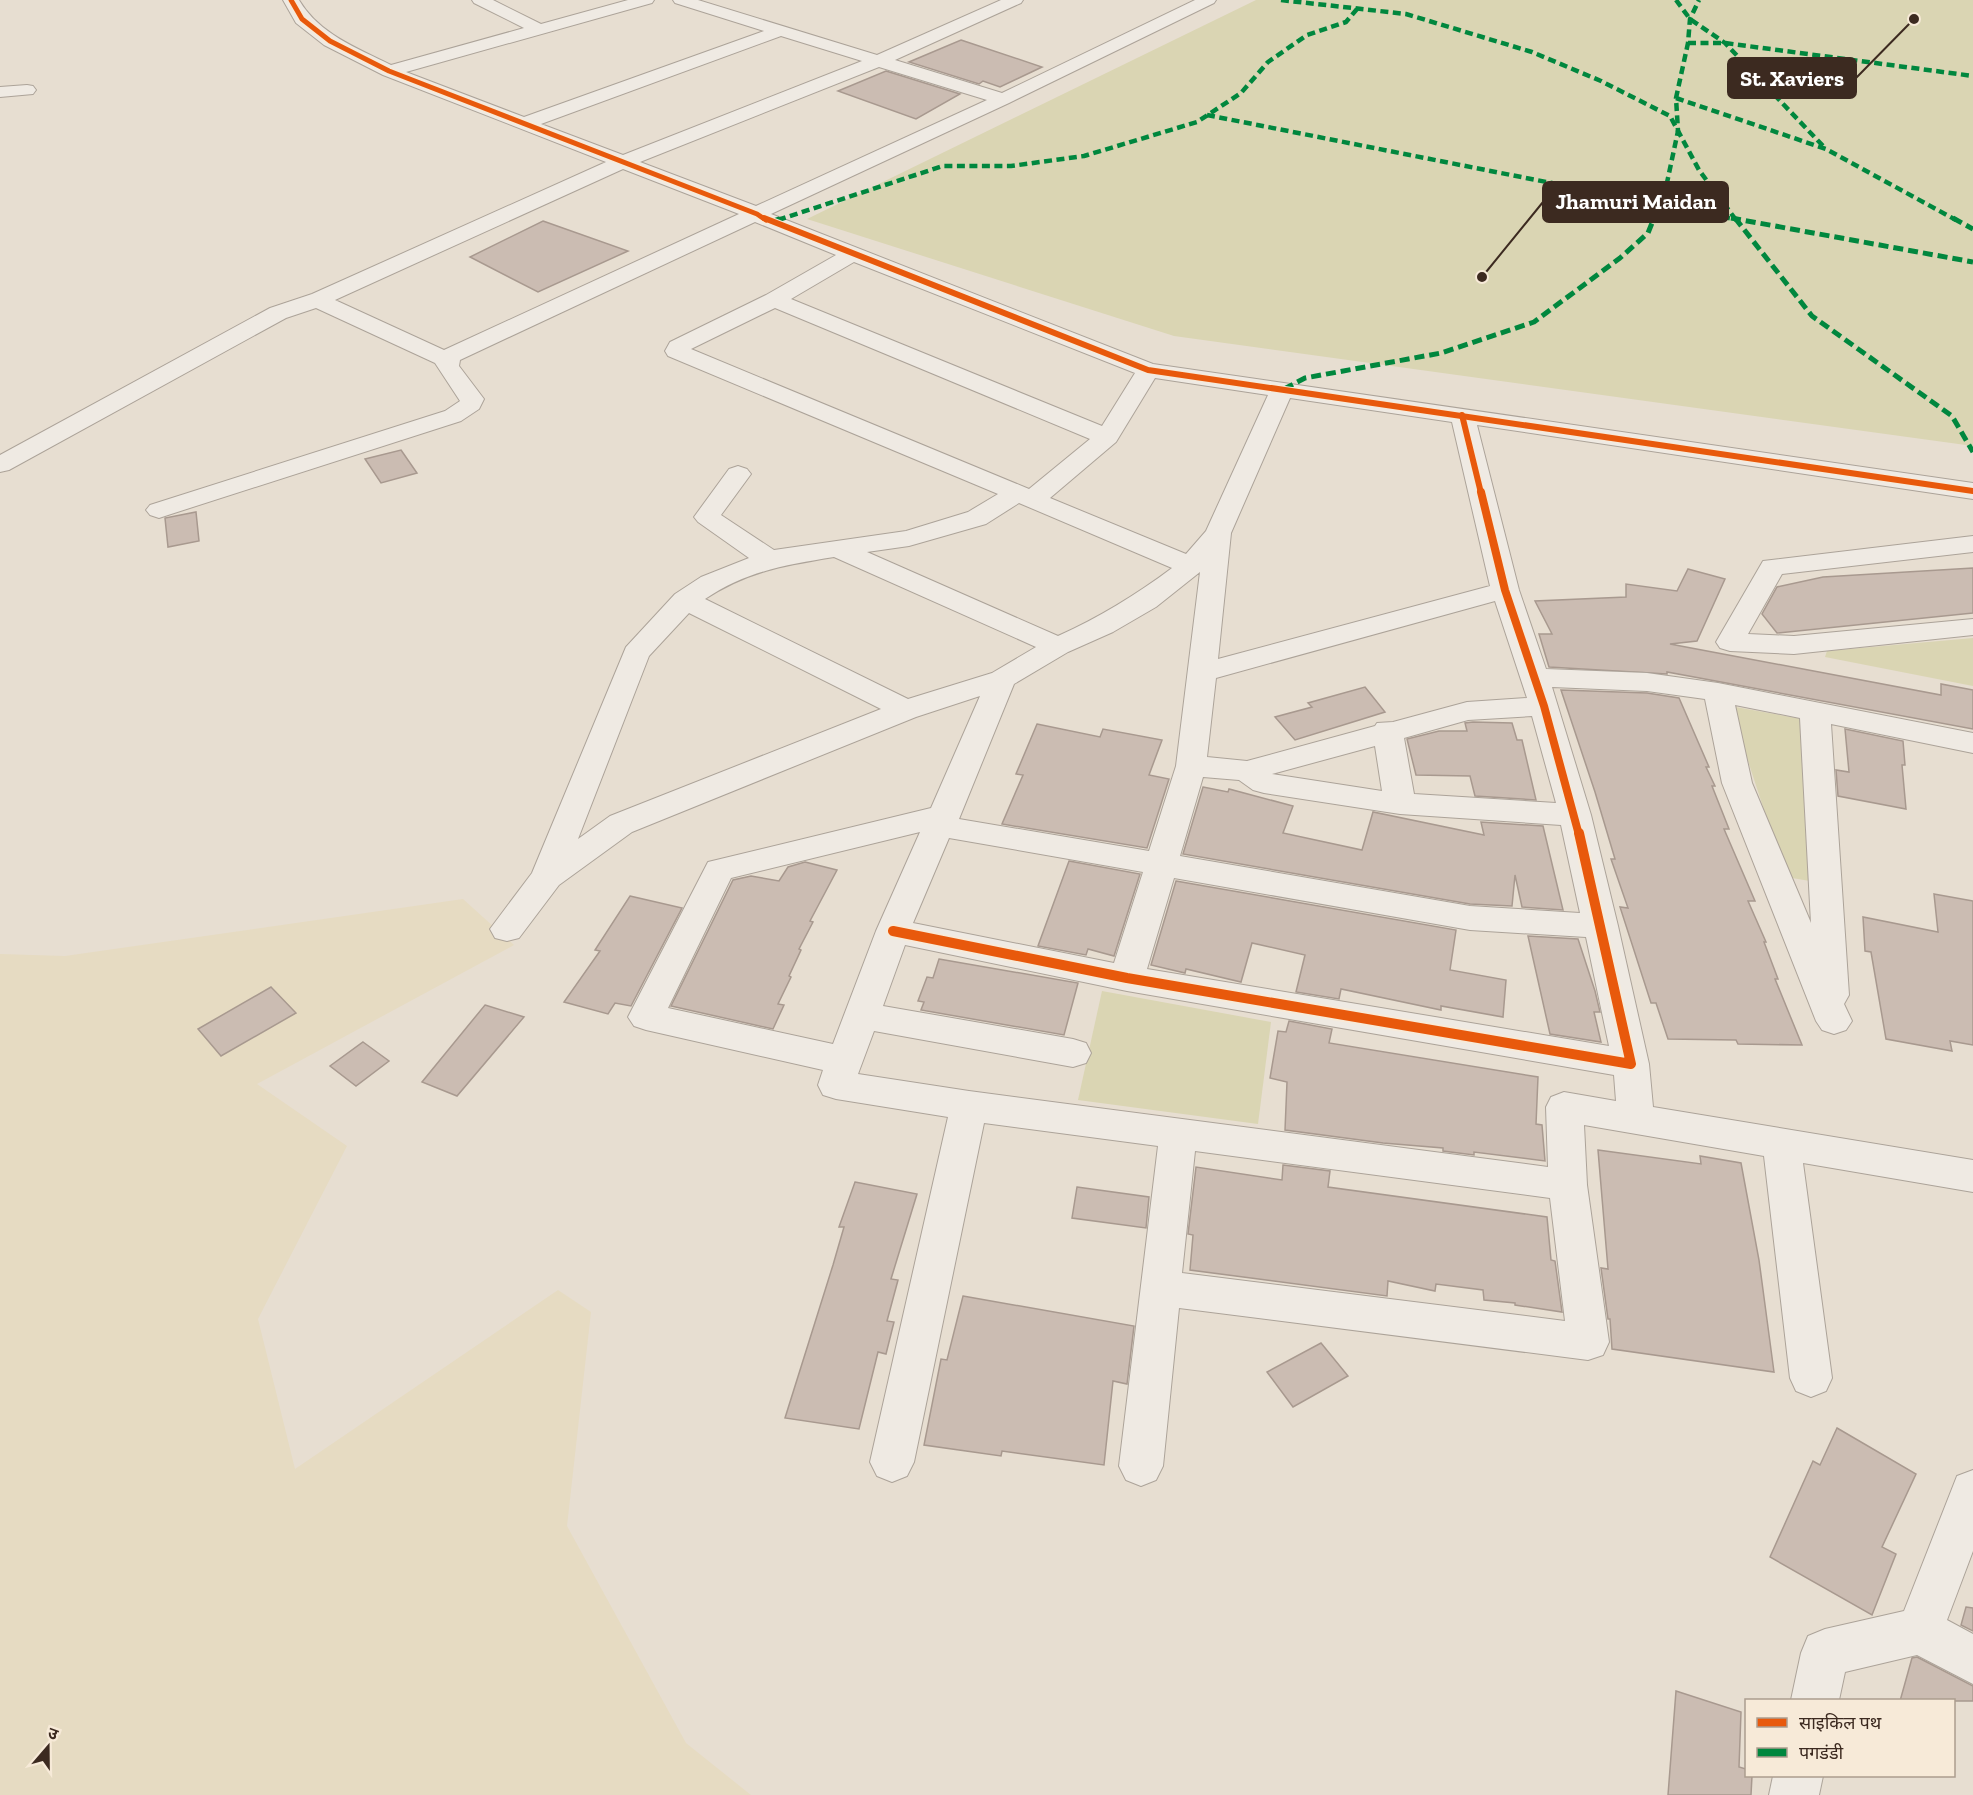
<svg xmlns="http://www.w3.org/2000/svg" width="1973" height="1795" font-family="'Zilla Slab','Noto Sans Devanagari',serif">
<rect width="100%" height="100%" fill="#e7ded1"/>
<polygon fill="#e6dbc2" points="463,899 514,945 257,1084 347,1146 258,1319 295,1469 558,1290 591,1312 567,1526 686,1743 751,1795 0,1795 0,954 65,956"/>
<g fill="#dad5b3">
<polygon points="1256,0 1973,0 1973,446 1174,336 807,219"/>
<polygon points="1973,638 1973,686 1825,657 1827,651"/>
<polygon points="1730,706 1802,719 1816,882 1786,877"/>
<polygon points="1102,991 1271,1022 1258,1124 1078,1100"/>
</g>
<g fill="#cbbcb2" stroke="#a8998f" stroke-width="1.5">
<polygon points="961,40 1042,67 1000,87 983,81 979,84 909,62"/>
<polygon points="886,71 960,94 916,119 838,91"/>
<polygon points="543,221 628,251 538,292 470,257"/>
<polygon points="401,450 417,473 381,483 365,459"/>
<polygon points="196,512 199,541 168,547 165,518"/>
<polygon points="1973,568 1973,613 1777,633 1762,614 1777,587 1823,577"/>
<polygon points="1688,569 1725,579 1697,641 1670,644 1941,695 1941,684 1973,690 1973,729 1667,672 1667,674 1549,667 1539,634 1552,634 1535,601 1626,597 1626,584 1677,591"/>
<polygon points="1365,687 1385,712 1295,740 1275,717 1312,707 1308,703"/>
<polygon points="1561,690 1647,693 1679,698 1709,767 1706,767 1715,786 1712,786 1729,829 1724,829 1755,901 1748,901 1766,942 1764,942 1778,979 1775,979 1802,1045 1738,1044 1736,1040 1668,1039 1656,1003 1651,1003 1620,907 1628,908 1611,859 1615,859 1595,792"/>
<polygon points="1473,722 1512,723 1517,740 1522,740 1536,800 1475,796 1470,776 1416,775 1407,739 1439,731 1467,731 1465,723"/>
<polygon points="1037,724 1100,737 1103,729 1162,740 1149,775 1169,779 1147,848 1002,824 1023,775 1016,774"/>
<polygon points="1845,729 1903,741 1905,765 1902,765 1906,809 1838,796 1836,770 1849,772"/>
<polygon points="1203,787 1228,792 1229,789 1293,806 1283,833 1362,850 1373,812 1484,835 1481,822 1543,826 1563,910 1522,907 1515,875 1512,906 1470,904 1183,854"/>
<polygon points="1069,861 1140,874 1114,956 1088,949 1086,955 1038,946"/>
<polygon points="805,862 837,870 810,921 813,922 799,949 801,950 789,976 791,977 778,1004 784,1005 773,1029 671,1006 733,880 751,876 779,881 788,867"/>
<polygon points="1176,881 1456,930 1450,970 1506,980 1503,1017 1441,1006 1441,1010 1341,989 1339,999 1296,992 1305,955 1252,943 1241,982 1186,969 1185,973 1151,965"/>
<polygon points="1934,894 1973,901 1973,1045 1950,1041 1952,1051 1886,1039 1871,952 1865,951 1863,917 1938,932"/>
<polygon points="630,896 682,908 631,1006 615,1003 608,1014 564,1002 600,951 595,950"/>
<polygon points="1528,936 1578,939 1595,991 1600,1012 1594,1012 1601,1042 1550,1034"/>
<polygon points="939,959 1078,983 1064,1035 921,1010 924,1002 918,1001 927,977 933,978"/>
<polygon points="271,987 296,1013 221,1056 198,1029"/>
<polygon points="485,1005 524,1017 457,1096 422,1082"/>
<polygon points="1289,1021 1332,1029 1329,1043 1538,1077 1536,1124 1542,1125 1545,1161 1474,1152 1474,1155 1443,1151 1443,1148 1383,1143 1285,1130 1287,1082 1270,1078 1278,1031 1286,1032"/>
<polygon points="363,1042 389,1061 356,1086 330,1066"/>
<polygon points="1598,1150 1701,1164 1700,1156 1741,1163 1759,1260 1774,1372 1612,1349 1610,1319 1608,1319 1601,1268 1608,1269"/>
<polygon points="1283,1165 1330,1171 1328,1187 1547,1217 1551,1260 1555,1261 1562,1312 1515,1305 1515,1303 1484,1300 1483,1290 1436,1284 1435,1291 1388,1281 1387,1296 1190,1270 1193,1235 1188,1234 1196,1167 1282,1180"/>
<polygon points="855,1182 917,1194 891,1279 898,1280 887,1321 894,1322 886,1354 878,1352 859,1429 785,1418 833,1265 844,1227 839,1227"/>
<polygon points="1077,1187 1149,1197 1146,1228 1072,1218"/>
<polygon points="963,1296 1134,1326 1127,1384 1113,1381 1104,1465 1002,1451 1001,1456 924,1445 941,1359 947,1360"/>
<polygon points="1321,1343 1348,1376 1293,1407 1267,1372"/>
<polygon points="1837,1428 1916,1474 1882,1547 1896,1554 1872,1615 1770,1557 1813,1461 1820,1465"/>
<polygon points="1966,1607 1973,1608 1973,1631 1961,1625"/>
<polygon points="1917,1657 1973,1686 1973,1701 1900,1701 1912,1658"/>
<polygon points="1676,1691 1741,1712 1739,1767 1746,1769 1746,1776 1752,1776 1751,1795 1668,1795"/>
</g>
<g fill="none" stroke-linecap="round" stroke-linejoin="round">
<g stroke="#aca399" stroke-width="2">
<g id="minor">
<path d="M283,0H299C319,34 357,48 391,65L524,28L474,3L472,0H493L541,24L628,0H654L652,3L406,72L524,117L764,31L675,3L673,0H698L877,55L1001,0H1023L1021,3L895,60L1002,93L1195,0H1216L1214,3L1009,103L771,214L1153,364L1973,483V499L1477,425L1519,590L1546,669L1647,673L1718,683L1973,733V753L1831,724L1849,995L1844,1004L1852,1021L1846,1030L1834,1034L1822,1030L1816,1021L1722,783L1705,699L1647,691L1552,687L1591,815L1618,926L1649,1064L1653,1107L1973,1160V1192L1803,1163L1832,1378L1826,1391L1811,1397L1796,1391L1790,1378L1764,1156L1584,1125L1587,1185L1609,1342L1603,1355L1588,1360L1179,1308L1163,1466L1156,1480L1141,1486L1126,1480L1119,1466L1158,1146L984,1123L914,1462L907,1476L892,1482L877,1476L870,1462L948,1117L836,1099L823,1095L818,1085L823,1070L646,1030L634,1026L628,1017L708,862L931,808L980,696L916,717L632,832L559,885L519,938L507,941L495,938L490,929L532,873L626,647L675,594L701,577L749,558L698,522L694,517L729,469L738,466L747,469L751,474L721,515L774,550L906,531L968,512L998,494L668,356L665,351L670,342L766,295L836,255L755,222L460,360L459,366L484,399L479,409L461,421L168,515L159,518L150,515L146,510L150,505L445,411L460,401L435,363L316,308L286,318L9,470L0,472V455L270,308L312,294L606,162L383,75L324,45L296,23ZM781,36L862,61L623,155L541,124ZM879,67L987,100L756,206L640,162ZM623,169L739,214L444,350L335,300ZM854,262L1135,373L1102,426L791,299ZM775,308L1090,439L1029,489L691,349ZM1155,378L1268,395L1206,531L1186,554L1050,498L1116,442ZM1290,398L1452,422L1490,586L1218,659L1231,533ZM1019,503L1172,568C1136,595 1100,617 1058,636L867,552L909,546L986,524ZM834,557L1036,647L992,673L908,699L705,599C747,571 785,565 834,557ZM1200,572L1176,766L1149,851L959,819L1014,684L1068,652L1113,632L1156,607ZM1495,601L1527,698L1467,702L1393,722L1377,723L1375,726L1247,761L1207,757L1216,678ZM689,613L881,709L610,816L578,839L649,656ZM1735,705L1800,718L1811,923L1752,783ZM1532,716L1556,803L1414,794L1404,738L1468,720ZM1375,746L1382,791L1272,774ZM1203,777L1239,780L1253,790L1264,793L1400,814L1561,825L1580,913L1470,906L1180,856ZM920,832L876,931L833,1044L668,1008L731,878ZM949,838L1143,872L1114,963L913,923ZM1174,878L1470,930L1586,937L1609,1046L1147,969ZM905,945L1127,991L1614,1075L1616,1101L1564,1092L1551,1097L1546,1107L1548,1167L969,1091L858,1074L874,1031L1073,1067L1086,1063L1091,1053L1086,1043L1073,1039L883,1006ZM1195,1151L1550,1198L1565,1321L1182,1273Z"/>
<polygon points="27,85 33,86 36,90 33,94 0,97 0,87"/>
<polygon points="1973,536 1973,552 1782,574 1748,634 1794,636 1973,619 1973,635 1794,654 1730,651 1720,648 1716,642 1763,561"/>
<polygon points="1973,1470 1973,1551 1947,1620 1973,1634 1973,1684 1917,1655 1845,1672 1839,1700 1791,1700 1801,1653 1808,1636 1825,1629 1904,1611 1957,1476"/>
<polygon points="1773,1776 1823,1776 1819,1795 1769,1795"/>
</g>
</g>
<use href="#minor" fill="#efeae3" fill-rule="evenodd"/>
<g stroke="#00873e" stroke-width="4.5" stroke-dasharray="8 4.5" stroke-linecap="butt">
<polyline points="1281,0 1406,14 1532,52 1601,81 1670,116 1699,170 1736,220"/>
<polyline points="1676,0 1690,19 1725,43 1824,147"/>
<polyline points="1688,43 1725,43 1973,76"/>
<polyline points="1676,98 1826,149 1956,220"/>
<polyline points="1207,115 1739,220"/>
<polyline points="778,220 943,166 1011,166 1084,156 1197,122 1241,93 1268,62 1307,35 1346,22 1357,9"/>
<polyline points="1654,220 1665,192 1678,131 1676,98 1688,43 1690,19 1699,0"/>
</g>
<g stroke="#00873e" stroke-width="5" stroke-dasharray="10 5" stroke-linecap="butt">
<polyline points="1731,218 1973,262"/>
<polyline points="1735,218 1812,316 1952,416 1973,452"/>
<polyline points="1953,218 1973,229"/>
<polyline points="770,222 782,218"/>
<polyline points="1284,389 1305,378 1441,353 1534,322 1620,258 1648,233 1654,218"/>
</g>
<g stroke="#f7ead8" stroke-width="8">
<polyline id="cycleway-far3" points="291,0 302,19 330,41 389,71 757,214 766,220"/>
</g>
<g stroke="#f7ead8" stroke-width="8">
<g id="cycleway-far2">
<polyline points="764,218 1148,370 1973,491"/>
<polyline points="1462,415 1481,493"/>
</g>
</g>
<g stroke="#f7ead8" stroke-width="10">
<polyline id="cycleway-far1" points="1481,492 1505,590 1544,706 1579,835"/>
</g>
<g stroke="#f7ead8" stroke-width="14">
<polyline id="cycleway" points="893,931 1127,978 1631,1064 1579,833"/>
</g>
<use href="#cycleway-far3" stroke="#e8590c" stroke-width="5"/>
<use href="#cycleway-far2" stroke="#e8590c" stroke-width="6"/>
<use href="#cycleway-far1" stroke="#e8590c" stroke-width="8"/>
<use href="#cycleway" stroke="#e8590c" stroke-width="10"/>
</g>
<path fill="none" stroke="#3c2a20" stroke-width="2" d="M1914 19L1856 78M1482 277L1543 202"/>
<g fill="#3c2a20" stroke="#f7ead8" stroke-width="2">
<circle cx="1914" cy="19" r="6"/>
<circle cx="1482" cy="277" r="6"/>
</g>
<g fill="#3c2a20" stroke="#3c2a20" stroke-width="2">
<rect x="1728" y="58" width="128" height="40" rx="6"/>
<rect x="1543" y="182" width="185" height="40" rx="6"/>
</g>
<g font-size="22" text-anchor="middle" font-weight="bold" fill="#fff">
<text x="1792" y="86">St. Xaviers</text>
<text x="1636" y="209">Jhamuri Maidan</text>
</g>
<rect x="1745" y="1699" width="210" height="78" fill="#f7ead8" stroke="#ac9d8e" stroke-width="1.5"/>
<rect x="1757" y="1718" width="30" height="9" fill="#e8590c" stroke="#ac9d8e" stroke-width="1.5"/>
<text x="1799" y="1729" font-size="18" fill="#3c2a20">साइकिल पथ</text>
<rect x="1757" y="1748" width="30" height="9" fill="#00873e" stroke="#ac9d8e" stroke-width="1.5"/>
<text x="1799" y="1759" font-size="18" fill="#3c2a20">पगडंडी</text>
<g transform="translate(48 1747) rotate(20)" stroke="#f7ead8" stroke-width="4.5" paint-order="stroke">
<path d="M0-4.5L10 22L0 15L-10 22Z" fill="#3c2a20"/>
<text y="-9" font-size="16" font-weight="bold" text-anchor="middle" fill="#3c2a20">उ</text>
</g>
</svg>
